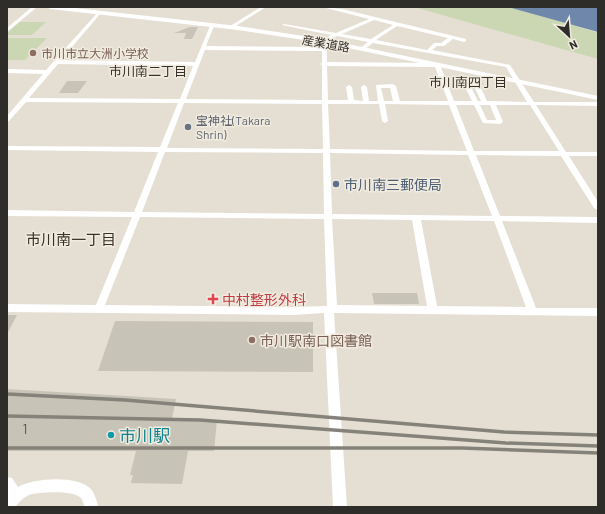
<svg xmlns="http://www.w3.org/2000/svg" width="605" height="514" font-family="Barlow,'Noto Sans JP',sans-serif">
<rect width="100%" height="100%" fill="#e4dfd2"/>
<g fill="#cad7b2">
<polygon points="414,7 507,7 519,9 598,33 598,59"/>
<polygon points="20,22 46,22 32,35 7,35 7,33"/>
<polygon points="7,38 47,38 25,60 7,60"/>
</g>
<polygon fill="#6e87aa" points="508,7 598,7 598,32"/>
<g fill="#c8c3b7">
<polygon points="190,27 198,27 192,39 184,39 186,33 174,33"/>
<polygon points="67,81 87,81 78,93 59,93"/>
<polygon points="372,293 417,293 419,304 374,304"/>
<polygon points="7,315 17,315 7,334"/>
<polygon points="115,321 313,322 313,372 98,371"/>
<polygon points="7,389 176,399 172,418 217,420 214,451 188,451 182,484 131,483 133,475 130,475 136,451 7,451"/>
</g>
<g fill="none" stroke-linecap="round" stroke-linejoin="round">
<g fill="#fff" fill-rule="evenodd">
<polygon points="32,7 37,7 7,32 7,28"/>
<polygon points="261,7 266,7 231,29 227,28"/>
<path d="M322,7L342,9L466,39V41L464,42L453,39L444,46H437L432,50L510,65L534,102H598V106L536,105L566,152H598V156H569L598,202V210L594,208L561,156L476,155L500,216L598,217V223L502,221L536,308H598V316L334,313L347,507H333L324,313L293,315L7,312V304L96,305L132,217L7,216V210L134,212L158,152L7,150V146L160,147L178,103L26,102L9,121L7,122V116L43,74L7,73V69L46,70L98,12L100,14L61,60L195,62L210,26L212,25L214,26L206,46L322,47V40L331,35L282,25L284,24L336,33L369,19ZM374,20L393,25L371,39L342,34ZM397,26L448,38L441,43H434L427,50L376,40ZM337,36L368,42L359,49L362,51L373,43L506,67L527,102L487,101L479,84L476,82L473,84L481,101H478L471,87L468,85L465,87L472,101H454L440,65L437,63L327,62V41ZM205,50L322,51V63L320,64L322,65V100L186,99ZM58,64L193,66L180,99L29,98ZM327,66L435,67L448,101H400L396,86L393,84L376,85L378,101H369L367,87L364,85L361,87L363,101L354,100L352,87L349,85L346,87L348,100H328ZM381,88H390L393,101H384ZM184,103L322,104L323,149L167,148ZM328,104H379L382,121L385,123L388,121L385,104L449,105L467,151L330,149ZM456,105H474L483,123L500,124L503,122L496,105H530L559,151H474ZM480,105H490L496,120H487ZM165,152L323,153L324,214L142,212ZM330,153L468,155L492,216L332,214ZM140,217L324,219L327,306L293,307L105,305ZM332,219L412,220L427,306L337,305ZM421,220L494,221L526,307L437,306Z"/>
<path d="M7,477L12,478L18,487C34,478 77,475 91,489C95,494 97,501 98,507H84C84,504 83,501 81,498C73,490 40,492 29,495C24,497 19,502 15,507H7Z"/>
</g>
<polygon fill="#fff" fill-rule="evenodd" points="47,7 66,7 238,26 324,39 598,96 598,100 324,43 238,30 50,9"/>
<g stroke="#858279" stroke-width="3.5">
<polyline points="7,394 125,400 504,432 598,435"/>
<polyline points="7,416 200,420 506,443 598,446"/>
<polyline points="7,448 462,448 598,453"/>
</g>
</g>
<g fill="#8d6e63" stroke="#f1ecdf" stroke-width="1.5">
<circle cx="33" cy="53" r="4"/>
<circle cx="252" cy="340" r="4"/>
</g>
<circle fill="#6b7280" stroke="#f1ecdf" stroke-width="1.5" cx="188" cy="127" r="4"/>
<circle fill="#5c6f8a" stroke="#f1ecdf" stroke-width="1.5" cx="336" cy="184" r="4"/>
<path fill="#e0444e" stroke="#f1ecdf" stroke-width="1.5" d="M211 293h4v4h4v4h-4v4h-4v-4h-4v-4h4z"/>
<circle fill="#0f9aa8" stroke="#f1ecdf" stroke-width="1.5" cx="111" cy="435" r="4"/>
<g text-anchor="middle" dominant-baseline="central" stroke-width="3" stroke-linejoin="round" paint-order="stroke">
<g font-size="12" fill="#2f2d29" stroke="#f1ecdf">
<text transform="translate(326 43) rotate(10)">産業道路</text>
</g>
<g font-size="12" fill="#785e54" stroke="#f1ecdf" text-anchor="start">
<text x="41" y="53">市川市立大洲小学校</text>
</g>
<g font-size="12" fill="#5b616d" stroke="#f1ecdf" text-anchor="start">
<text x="196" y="120">宝神社(Takara<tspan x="196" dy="14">Shrin)</tspan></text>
</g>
<g font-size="13" fill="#353127" stroke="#f1ecdf">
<text x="148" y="71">市川南二丁目</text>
<text x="468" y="82">市川南四丁目</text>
</g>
<g font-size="14" fill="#4e5e75" stroke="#f1ecdf" text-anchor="start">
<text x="344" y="184">市川南三郵便局</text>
</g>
<g font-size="14" fill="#be3a42" stroke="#f1ecdf" text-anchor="start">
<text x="222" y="299">中村整形外科</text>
</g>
<g font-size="14" fill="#785e54" stroke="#f1ecdf" text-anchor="start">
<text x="260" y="340">市川駅南口図書館</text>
</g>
<g font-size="14" fill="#55524c">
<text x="25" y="428">1</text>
</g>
<g font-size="15" fill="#353127" stroke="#f1ecdf">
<text x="71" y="239">市川南一丁目</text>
</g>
<g font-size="17" fill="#0d838f" stroke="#f1ecdf" text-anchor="start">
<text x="119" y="435">市川駅</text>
</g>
</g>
<rect width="605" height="514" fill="none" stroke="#2f2d29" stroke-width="16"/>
<g transform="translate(569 36) rotate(154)" stroke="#f1ecdf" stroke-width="3" paint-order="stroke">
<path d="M0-3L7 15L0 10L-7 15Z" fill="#2f2d29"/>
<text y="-6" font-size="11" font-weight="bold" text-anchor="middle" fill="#2f2d29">N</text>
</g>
</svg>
